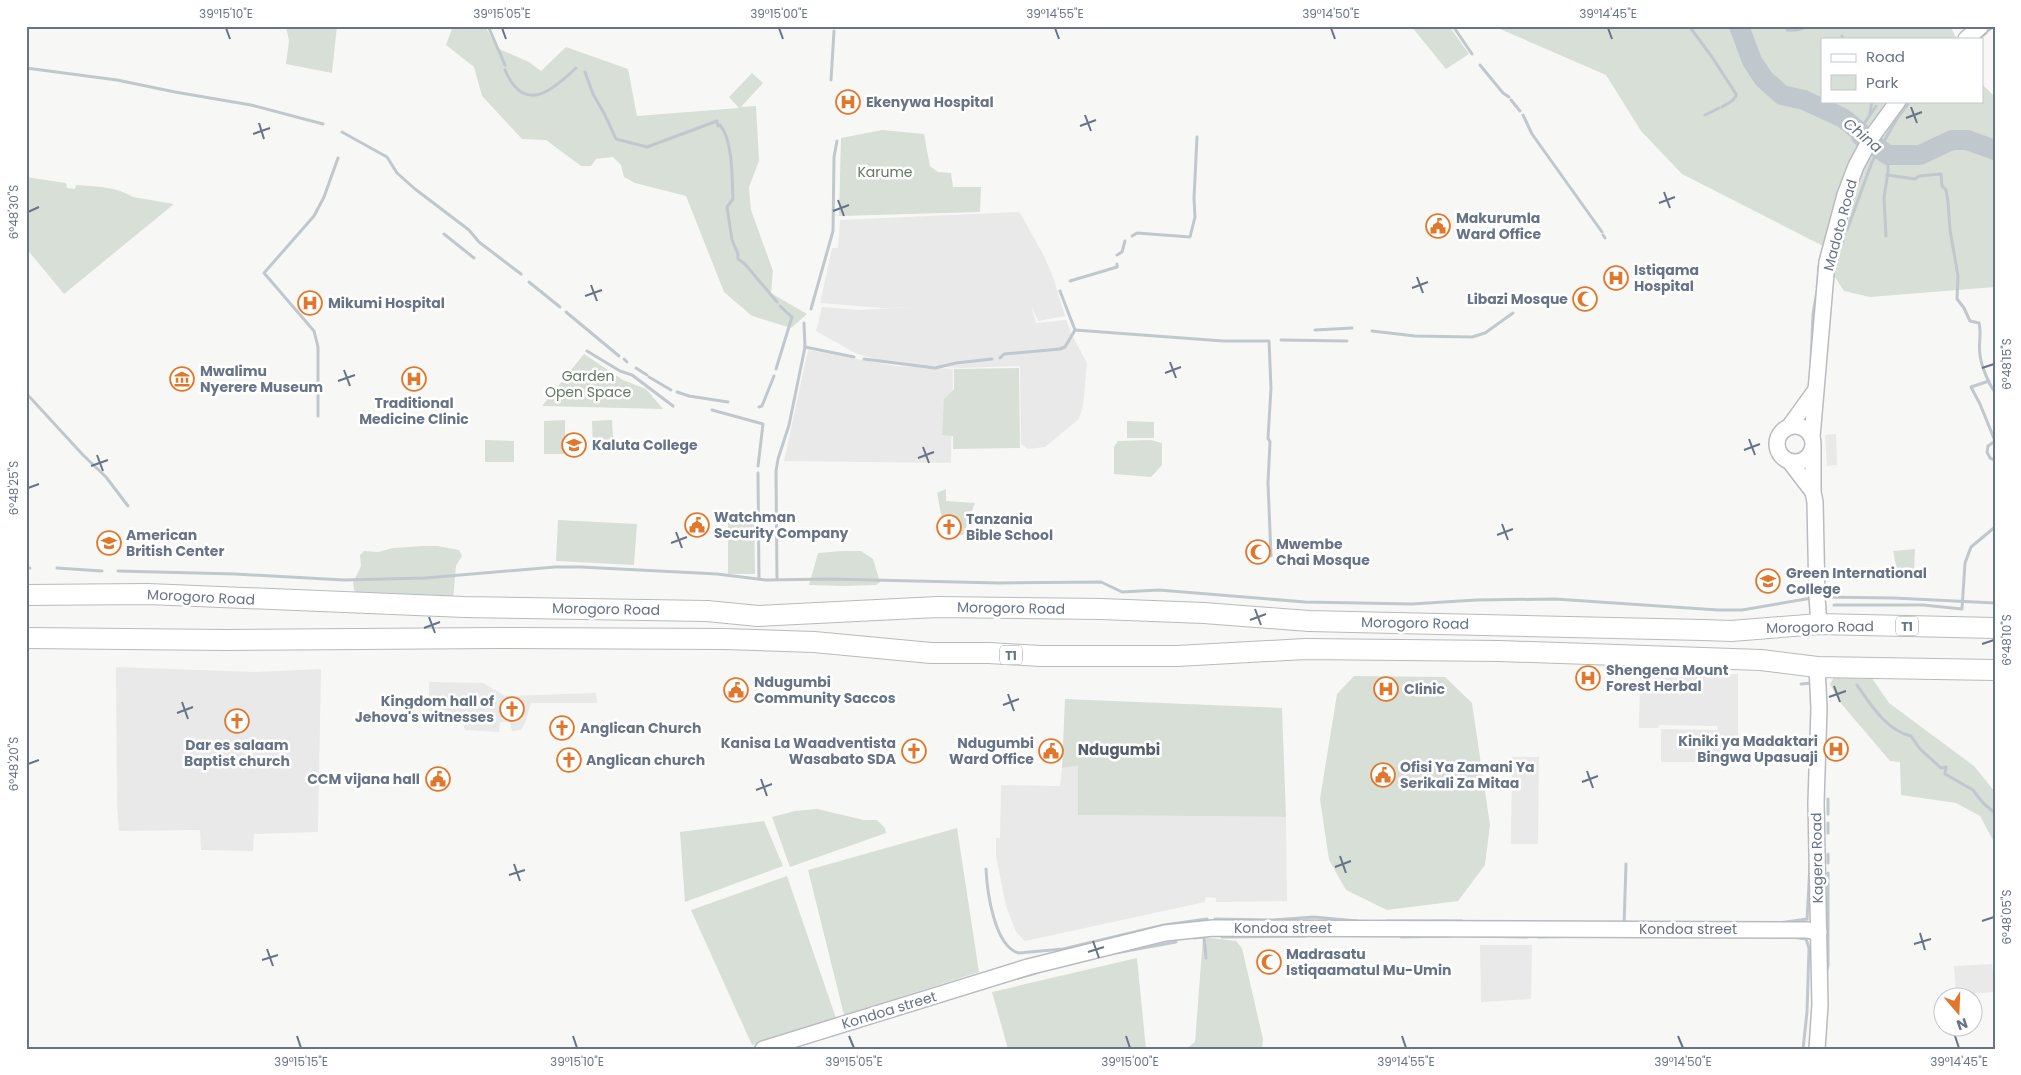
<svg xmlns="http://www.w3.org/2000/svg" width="2021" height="1075" font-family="Poppins,sans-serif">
<rect width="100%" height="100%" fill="#f7f8f5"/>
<g fill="#e8e9e8">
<polygon points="1017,212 1020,213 1044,256 1053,277 1065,316 1038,321 1031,305 1036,323 1066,320 1072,335 1087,363 1083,406 1079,419 1045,447 1028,449 1021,444 1020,366 961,368 893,364 855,353 816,331 822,307 859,310 917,307 882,308 820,303 832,248 838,248 840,220"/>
<polygon points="808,350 896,366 953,369 951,463 784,461"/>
<polygon points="1836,434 1837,465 1827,466 1825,435"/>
<polygon points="116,667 255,672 321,669 318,832 254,834 253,851 201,850 200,830 119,831 117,802"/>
<polygon points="1640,674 1738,674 1738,736 1718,736 1717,726 1659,725 1658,728 1639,728"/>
<polygon points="429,682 483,683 505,696 596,693 597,703 531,703 525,723 521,730 512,731 510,722 500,722 499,732 465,730 462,721 429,719"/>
<polygon points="1661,729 1717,730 1716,742 1725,742 1724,762 1661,762"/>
<polygon points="1512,757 1539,757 1538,844 1511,844"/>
<polygon points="1078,766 1078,815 1286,817 1287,901 1216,902 1216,898 1206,897 1205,902 1025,941 1016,932 1006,906 996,856 996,838 1000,838 1001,785 1060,786 1062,768"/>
<polygon points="1480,945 1532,945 1531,999 1481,1002"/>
<polygon points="1992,964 1995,992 1956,995 1954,966"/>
</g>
<g fill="#d8dfd6">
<polygon points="286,26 337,26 332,73 286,64 289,41"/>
<polygon points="453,26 485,26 497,48 529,62 541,71 566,47 628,69 637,116 739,108 729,97 752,73 763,83 741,107 756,106 759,161 749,187 751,210 773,271 771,293 807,314 791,328 752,316 724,292 686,196 635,183 624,177 621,165 613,157 596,159 591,166 581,166 546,140 522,139 482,96 474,67 446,45"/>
<polygon points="1411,26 1449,26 1469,54 1446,69"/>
<polygon points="1493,26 1950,26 1957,39 1822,39 1822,101 1982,101 1982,84 1995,97 1995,287 1870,297 1844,291 1831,271 1829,249 1682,174 1641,131 1606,75"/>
<polygon points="882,130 924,134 930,166 938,172 951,173 953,187 981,187 980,212 839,216 841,138"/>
<path d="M26,177L66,183L67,188L75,189L76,185C94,186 118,187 133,197L174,204L64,294L26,248Z"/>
<polygon points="584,354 623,380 646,389 663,409 542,406"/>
<polygon points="1019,368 1020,448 953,449 953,436 942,435 944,399 954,389 954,369"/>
<polygon points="565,420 565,454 544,454 544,421"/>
<polygon points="612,420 614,451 593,452 592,421"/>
<polygon points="1127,421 1154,422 1154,438 1127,438"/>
<polygon points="485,440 514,441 514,462 485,462"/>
<polygon points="1151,440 1162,443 1162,465 1151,477 1114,474 1114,447 1118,441"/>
<polygon points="946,489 946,501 975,503 963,535 950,536 941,514 937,493"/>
<polygon points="728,518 754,518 755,574 728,574"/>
<polygon points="558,520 637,524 634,565 556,561"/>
<polygon points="423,546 438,546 459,550 462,556 456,566 453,600 355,594 353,583 361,566 360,555 364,551 378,552 393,548"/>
<polygon points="1915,549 1914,573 1898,575 1893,551"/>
<polygon points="842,551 861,551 873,559 880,582 876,585 844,586 809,585 818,553"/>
<polygon points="1838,670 1867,671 1889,703 1974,766 1995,792 1995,844 1980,816 1956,803 1901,795 1900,762 1890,761 1839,701 1830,684"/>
<polygon points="1354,676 1445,677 1472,703 1490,825 1485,865 1458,901 1387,910 1346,890 1329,860 1320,799 1337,694"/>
<polygon points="1065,699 1282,708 1286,817 1078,815 1078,766 1062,768"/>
<polygon points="817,809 864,820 877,820 885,828 886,833 790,867 772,817 795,811"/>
<polygon points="764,821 783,866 685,902 680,832"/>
<polygon points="957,828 979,972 844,1015 808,870"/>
<polygon points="787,876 836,1018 752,1045 691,910"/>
<polygon points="1203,937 1236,941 1242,948 1263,1039 1262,1049 1186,1049 1195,1042"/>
<polygon points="1137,958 1146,1049 1008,1049 992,992"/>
</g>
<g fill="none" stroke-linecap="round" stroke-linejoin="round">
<g stroke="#c0c8ce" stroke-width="3">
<polyline points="488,26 505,65"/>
<polyline points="1453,26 1472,54"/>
<polyline points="1689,26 1712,57 1736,94 1736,96 1732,101 1722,107"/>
<path d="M1786,26L1787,30C1795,31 1801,30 1808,26"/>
<polyline points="1987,31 1994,26"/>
<polyline points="1842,36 1843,39"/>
<polyline points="1978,39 1986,33"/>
<polyline points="1480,65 1503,93 1509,97"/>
<polyline points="26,68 117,80 175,92 251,105 323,124"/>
<path d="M505,70C524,114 551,92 576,68"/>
<path d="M585,72L593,94L605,115L616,139L647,147L717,121L718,126L720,125C733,140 732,178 733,199L727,207L732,240L738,254V259L745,264L777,302"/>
<polyline points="831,80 834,31"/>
<polyline points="1511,100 1520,111"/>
<polyline points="1870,113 1872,101"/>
<polyline points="1523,115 1532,134 1602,232"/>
<polyline points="1705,115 1719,108"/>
<polyline points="1859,131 1876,106"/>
<polyline points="342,132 387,157 397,173 415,189 469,230 479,242 521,274"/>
<path d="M1887,175L1915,179L1919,176L1941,174L1942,186L1946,190L1948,201L1950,230L1958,276L1957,299L1964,308L1970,321L1979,323C1982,334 1978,343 1980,355C1981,365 1989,385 1995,392"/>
<polyline points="1847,230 1872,162 1898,117 1910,101"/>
<polyline points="444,234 474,258"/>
<polyline points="1603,235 1605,238"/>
<polyline points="1132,236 1137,233 1190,237 1195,217 1194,198 1197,137"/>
<polyline points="1886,236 1884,198 1888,171 1888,155"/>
<polyline points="1842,243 1843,239"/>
<polyline points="1117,255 1122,252 1125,241"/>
<polyline points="1821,256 1826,238"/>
<polyline points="1818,278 1819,266"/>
<polyline points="1070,281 1117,267 1117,264"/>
<polyline points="529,282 560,307"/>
<polyline points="1817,287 1818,280"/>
<polyline points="811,309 833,231 834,157 837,141"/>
<polyline points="566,312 619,356"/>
<polyline points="1075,330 1223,341 1269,341 1271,388 1268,438 1270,442 1268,483 1271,556"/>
<polyline points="1315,330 1352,328"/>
<polyline points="1372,331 1415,336 1472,337 1485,333 1513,313"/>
<polyline points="1281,340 1347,341"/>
<polyline points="805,347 854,357"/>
<polyline points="587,351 620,371 632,375 673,406"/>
<polyline points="1000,358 1004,354 1060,349 1065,347 1075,330 1060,291"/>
<polyline points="624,359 627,362"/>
<polyline points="864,359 935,368 956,363 992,359"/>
<polyline points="1811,362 1813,314 1817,291"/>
<polyline points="636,368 647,375"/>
<polyline points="776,369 792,317 780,306"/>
<polyline points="649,377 671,390"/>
<polyline points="1989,381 1971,387 1980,404 1995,441 1988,446 1987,452 1990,458 1995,460"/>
<polyline points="677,392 689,396 728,402"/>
<polyline points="26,393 83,455 106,477 128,506"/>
<polyline points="759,407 762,406 774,376"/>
<polyline points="712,410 763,424 758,466"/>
<polyline points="318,416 318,347 314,331 264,273 314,216 324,197 338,158"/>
<polyline points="758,473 759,579"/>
<polyline points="26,568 30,568"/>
<polyline points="57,568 102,571"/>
<polyline points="118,571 235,574 344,580 425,578 555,567 581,567 717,574 766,580 830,579 999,583 1101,582 1122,592 1159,590 1305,602 1412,604 1476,600 1555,599 1718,610 1742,610 1812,598"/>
<polyline points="777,578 776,471 778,459 789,425 805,347 804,323"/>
<polyline points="1821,597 1894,598 1995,603"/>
<polyline points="1834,605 1923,605 1962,609 1965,563 1971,547 1995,527"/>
<polyline points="1801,684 1813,683"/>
<path d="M1857,685C1871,705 1886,730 1911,736L1920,749L1941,768L1946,767L1945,774L1973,790L1983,803L1995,813"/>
<polyline points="1828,799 1828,814"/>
<polyline points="1828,823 1828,833"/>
<polyline points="1828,854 1828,863"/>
<path d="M986,869C987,890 994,947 1019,953L1063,949L1164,925L1207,919"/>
<polyline points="1215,919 1273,920 1314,917 1357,921"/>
<polyline points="1807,919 1810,865"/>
<polyline points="1386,921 1462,921"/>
<polyline points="1779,923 1807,919"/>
<polyline points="1624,926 1626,864"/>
<polyline points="1475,936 1527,937"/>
<polyline points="1222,937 1306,936"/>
<polyline points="1401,937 1452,936"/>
<polyline points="1538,937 1592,936"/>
<polyline points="1793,937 1806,939 1809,948 1807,1012 1803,1049"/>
<polyline points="1194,938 1204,937 1206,958"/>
<polyline points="1110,954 1176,942"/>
<polyline points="1826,973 1828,966 1828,873"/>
<polyline points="1018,978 1036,973"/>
</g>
<polyline stroke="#c0c8ce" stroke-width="20" points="1739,26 1752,61 1764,79 1782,95 1804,100 1843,118 1859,131 1861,136 1888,155 1920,155 1952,140 1967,140 1995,150"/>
<g stroke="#b8bbc1" stroke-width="18">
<g id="secondary">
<polyline points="1966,39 1981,26"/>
<circle cx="1795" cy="444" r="18"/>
<polyline points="1789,427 1815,391"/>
<polyline points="1812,437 1827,262 1845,195 1856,166 1871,138 1898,101"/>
<polyline points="1813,448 1813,492 1815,502 1817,597 1819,624"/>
<polyline points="1790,462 1813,492"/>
<polyline points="763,1049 1028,967 1165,933 1213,928 1807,930 1819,932"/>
<polyline points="1817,1049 1820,1005 1816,803 1819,708 1817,667"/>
</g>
</g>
<g stroke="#b8babe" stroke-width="22">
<g id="highway">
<polyline points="26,595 148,594 464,607 707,611 758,616 937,607 1101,609 1204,613 1309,621 1703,630 1731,631 1819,624 1995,628"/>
<polyline points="26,638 226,640 498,638 724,639 814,642 931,653 989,653 1040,656 1177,656 1305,649 1499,651 1761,660 1817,667 1995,670"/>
</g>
</g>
<use href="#secondary" stroke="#fff" stroke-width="15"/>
<use href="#highway" stroke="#fff" stroke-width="20"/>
</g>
<path fill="none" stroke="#677386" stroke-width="2" d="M226,28L230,39M502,28L506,39M779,28L783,39M1055,28L1059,39M1331,28L1335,39M1608,28L1612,39M1911,107L1917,123M1085,115L1091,131M1906,118L1922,112M259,123L264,139M1080,126L1096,120M253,134L270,128M1664,192L1670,208M838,200L844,216M1659,203L1675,197M833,211L849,205M28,212L39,207M1417,277L1423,293M591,285L597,301M1412,288L1428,282M585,296L602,290M1170,362L1176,378M1982,368L1994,364M344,370L350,386M1165,373L1181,367M338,381L355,375M1749,439L1755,455M923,447L929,463M1744,450L1760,444M97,455L103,471M918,458L934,452M91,466L108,460M28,488L39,484M1502,524L1508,540M676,532L682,548M1497,535L1513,529M671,543L687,537M1255,609L1261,625M429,617L435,633M1250,620L1266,614M424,628L440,622M1982,644L1994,640M1834,686L1840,702M1008,694L1014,711M1829,697L1846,691M182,702L188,719M1003,705L1019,699M177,713L193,707M28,764L39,760M1587,771L1593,788M761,779L767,796M1582,782L1598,776M756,790L772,784M1340,856L1346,873M514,864L520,881M1335,867L1351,861M509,875L525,870M1982,921L1994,917M1920,933L1925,950M1093,941L1099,958M1914,944L1931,939M267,949L273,966M1088,952L1104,947M262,960L278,955M297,1036L301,1048M573,1036L577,1048M849,1036L854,1048M1126,1036L1130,1048M1402,1036L1406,1048M1678,1036L1683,1048M1955,1036L1959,1048"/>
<defs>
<g id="hospital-ring" transform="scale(1.25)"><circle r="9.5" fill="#fff" stroke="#e1772c" stroke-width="1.5"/><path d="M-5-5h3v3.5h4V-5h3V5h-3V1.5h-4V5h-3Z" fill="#e1772c"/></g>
<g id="civic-ring" transform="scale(1.25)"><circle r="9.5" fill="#fff" stroke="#e1772c" stroke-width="1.5"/><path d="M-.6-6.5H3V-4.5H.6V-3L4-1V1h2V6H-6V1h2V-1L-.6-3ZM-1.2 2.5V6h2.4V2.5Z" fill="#e1772c"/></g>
<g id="mosque-ring" transform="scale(1.25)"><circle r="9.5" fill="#fff" stroke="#e1772c" stroke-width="1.5"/><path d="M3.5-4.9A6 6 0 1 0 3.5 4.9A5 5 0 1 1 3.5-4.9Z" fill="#e1772c"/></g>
<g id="museum-ring" transform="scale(1.25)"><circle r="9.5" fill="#fff" stroke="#e1772c" stroke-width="1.5"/><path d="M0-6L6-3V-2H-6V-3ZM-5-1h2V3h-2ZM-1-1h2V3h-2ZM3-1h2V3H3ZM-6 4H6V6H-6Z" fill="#e1772c"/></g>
<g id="university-ring" transform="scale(1.25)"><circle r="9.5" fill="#fff" stroke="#e1772c" stroke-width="1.5"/><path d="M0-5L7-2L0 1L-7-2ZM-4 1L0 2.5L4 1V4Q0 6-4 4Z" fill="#e1772c"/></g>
<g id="church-ring" transform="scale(1.25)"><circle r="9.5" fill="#fff" stroke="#e1772c" stroke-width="1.5"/><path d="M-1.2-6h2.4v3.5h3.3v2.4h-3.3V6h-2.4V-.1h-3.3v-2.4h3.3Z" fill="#e1772c"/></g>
</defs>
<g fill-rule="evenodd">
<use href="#hospital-ring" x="848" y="102"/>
<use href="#civic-ring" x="1438" y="226"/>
<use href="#hospital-ring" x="1616" y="278"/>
<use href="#mosque-ring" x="1585" y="299"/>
<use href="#hospital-ring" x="310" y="303"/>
<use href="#museum-ring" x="182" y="379"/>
<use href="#hospital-ring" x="414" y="379"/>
<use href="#university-ring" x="574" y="445"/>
<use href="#civic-ring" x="697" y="525"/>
<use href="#church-ring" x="949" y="527"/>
<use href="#university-ring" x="109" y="543"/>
<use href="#mosque-ring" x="1258" y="552"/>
<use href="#university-ring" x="1768" y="581"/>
<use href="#hospital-ring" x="1588" y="678"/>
<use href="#hospital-ring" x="1386" y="689"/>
<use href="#civic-ring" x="736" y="690"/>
<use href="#church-ring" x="512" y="709"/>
<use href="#church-ring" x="237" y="721"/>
<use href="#church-ring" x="562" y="728"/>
<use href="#hospital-ring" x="1836" y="749"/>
<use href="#church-ring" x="914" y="751"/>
<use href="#civic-ring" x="1051" y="751"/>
<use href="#church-ring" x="569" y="760"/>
<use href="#civic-ring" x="1383" y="775"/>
<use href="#civic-ring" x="438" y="779"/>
<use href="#mosque-ring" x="1269" y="962"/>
</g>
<g text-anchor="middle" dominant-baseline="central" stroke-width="5" stroke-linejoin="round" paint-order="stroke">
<g fill="#fff" stroke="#959daa" stroke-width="1">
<rect x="1896" y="616.5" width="22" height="19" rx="4"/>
<rect x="1000" y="645.5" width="22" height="19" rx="4"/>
</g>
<g font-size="12" font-weight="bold" fill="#677386">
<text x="1907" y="626">T1</text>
<text x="1011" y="655">T1</text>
</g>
<g font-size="14" font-weight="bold" fill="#677386" stroke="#fff" text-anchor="start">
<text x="866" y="102">Ekenywa Hospital</text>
<text x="1456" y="218">Makurumla<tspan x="1456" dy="16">Ward Office</tspan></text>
<text x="1634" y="270">Istiqama<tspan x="1634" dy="16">Hospital</tspan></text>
<text x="1568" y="299" text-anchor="end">Libazi Mosque</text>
<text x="328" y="303">Mikumi Hospital</text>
<text x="200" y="371">Mwalimu<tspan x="200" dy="16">Nyerere Museum</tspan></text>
<text x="414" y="403" text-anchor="middle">Traditional<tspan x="414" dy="16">Medicine Clinic</tspan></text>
<text x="592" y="445">Kaluta College</text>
<text x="714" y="517">Watchman<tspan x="714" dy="16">Security Company</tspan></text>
<text x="966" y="519">Tanzania<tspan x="966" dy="16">Bible School</tspan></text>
<text x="126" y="535">American<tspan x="126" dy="16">British Center</tspan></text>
<text x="1276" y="544">Mwembe<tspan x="1276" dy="16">Chai Mosque</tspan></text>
<text x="1786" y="573">Green International<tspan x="1786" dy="16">College</tspan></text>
<text x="1606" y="670">Shengena Mount<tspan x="1606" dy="16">Forest Herbal</tspan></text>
<text x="754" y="682">Ndugumbi<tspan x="754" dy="16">Community Saccos</tspan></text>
<text x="1404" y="689">Clinic</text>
<text x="494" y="701" text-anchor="end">Kingdom hall of<tspan x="494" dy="16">Jehova's witnesses</tspan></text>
<text x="580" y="728">Anglican Church</text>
<text x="1818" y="741" text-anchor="end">Kiniki ya Madaktari<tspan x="1818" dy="16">Bingwa Upasuaji</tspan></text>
<text x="896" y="743" text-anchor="end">Kanisa La Waadventista<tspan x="896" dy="16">Wasabato SDA</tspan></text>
<text x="1034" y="743" text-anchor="end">Ndugumbi<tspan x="1034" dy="16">Ward Office</tspan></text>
<text x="237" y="745" text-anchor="middle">Dar es salaam<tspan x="237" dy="16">Baptist church</tspan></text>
<text x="586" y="760">Anglican church</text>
<text x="1400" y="767">Ofisi Ya Zamani Ya<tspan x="1400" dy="16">Serikali Za Mitaa</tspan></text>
<text x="420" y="779" text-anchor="end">CCM vijana hall</text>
<text x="1286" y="954">Madrasatu<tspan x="1286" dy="16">Istiqaamatul Mu-Umin</tspan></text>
</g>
<g font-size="14" fill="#637862" stroke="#fff">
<text x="885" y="172">Karume</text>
<text x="588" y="376">Garden<tspan x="588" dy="16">Open Space</tspan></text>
</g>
<g font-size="14" fill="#677386" stroke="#fff">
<text transform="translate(1840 225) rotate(-75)">Madoto Road</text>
<text transform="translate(201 597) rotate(3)">Morogoro Road</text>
<text transform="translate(1011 608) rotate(1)">Morogoro Road</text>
<text transform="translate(606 609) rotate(1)">Morogoro Road</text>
<text transform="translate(1415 623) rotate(1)">Morogoro Road</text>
<text transform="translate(1820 627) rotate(-1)">Morogoro Road</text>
<text transform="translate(1817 858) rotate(-91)">Kagera Road</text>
<text x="1283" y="928">Kondoa street</text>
<text x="1688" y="929">Kondoa street</text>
<text transform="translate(889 1010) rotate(-17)">Kondoa street</text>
</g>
<g font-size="15" font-style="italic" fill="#637381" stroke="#fff">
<text transform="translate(1863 135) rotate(39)">China</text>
</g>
<g font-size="15" font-weight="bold" fill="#555d6b" stroke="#fff">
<text x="1119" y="749">Ndugumbi</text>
</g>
</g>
<rect width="2021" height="1075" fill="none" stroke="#ffffff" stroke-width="55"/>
<rect x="1821" y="38" width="162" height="65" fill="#ffffff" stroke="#c2c7cf"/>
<rect x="1831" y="54" width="25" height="8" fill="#ffffff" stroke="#c2c7cf"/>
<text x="1866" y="62" font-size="15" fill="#677386">Road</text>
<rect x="1831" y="75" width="25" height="15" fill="#d8dfd6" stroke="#c2c7cf"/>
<text x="1866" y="88" font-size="15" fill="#677386">Park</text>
<g transform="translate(1958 1012) rotate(161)"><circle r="24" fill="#ffffff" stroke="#c2c7cf"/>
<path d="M0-4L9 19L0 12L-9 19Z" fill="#e1772c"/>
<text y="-8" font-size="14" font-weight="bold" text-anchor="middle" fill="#677386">N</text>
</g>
<rect x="28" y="28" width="1966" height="1020" fill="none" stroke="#677386" stroke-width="2"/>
<g font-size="12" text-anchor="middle" fill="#677386">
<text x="226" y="18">39°15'10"E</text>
<text x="502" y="18">39°15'05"E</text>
<text x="779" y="18">39°15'00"E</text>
<text x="1055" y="18">39°14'55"E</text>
<text x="1331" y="18">39°14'50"E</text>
<text x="1608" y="18">39°14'45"E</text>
<text transform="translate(14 212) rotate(-90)" y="4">6°48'30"S</text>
<text transform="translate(2007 364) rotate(-90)" y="4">6°48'15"S</text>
<text transform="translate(14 488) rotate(-90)" y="4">6°48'25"S</text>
<text transform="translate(2007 640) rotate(-90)" y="4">6°48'10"S</text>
<text transform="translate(14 764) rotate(-90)" y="4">6°48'20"S</text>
<text transform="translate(2007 917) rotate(-90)" y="4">6°48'05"S</text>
<text x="301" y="1066">39°15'15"E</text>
<text x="577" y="1066">39°15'10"E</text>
<text x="854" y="1066">39°15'05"E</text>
<text x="1130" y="1066">39°15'00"E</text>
<text x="1406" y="1066">39°14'55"E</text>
<text x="1683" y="1066">39°14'50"E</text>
<text x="1959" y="1066">39°14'45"E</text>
</g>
</svg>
